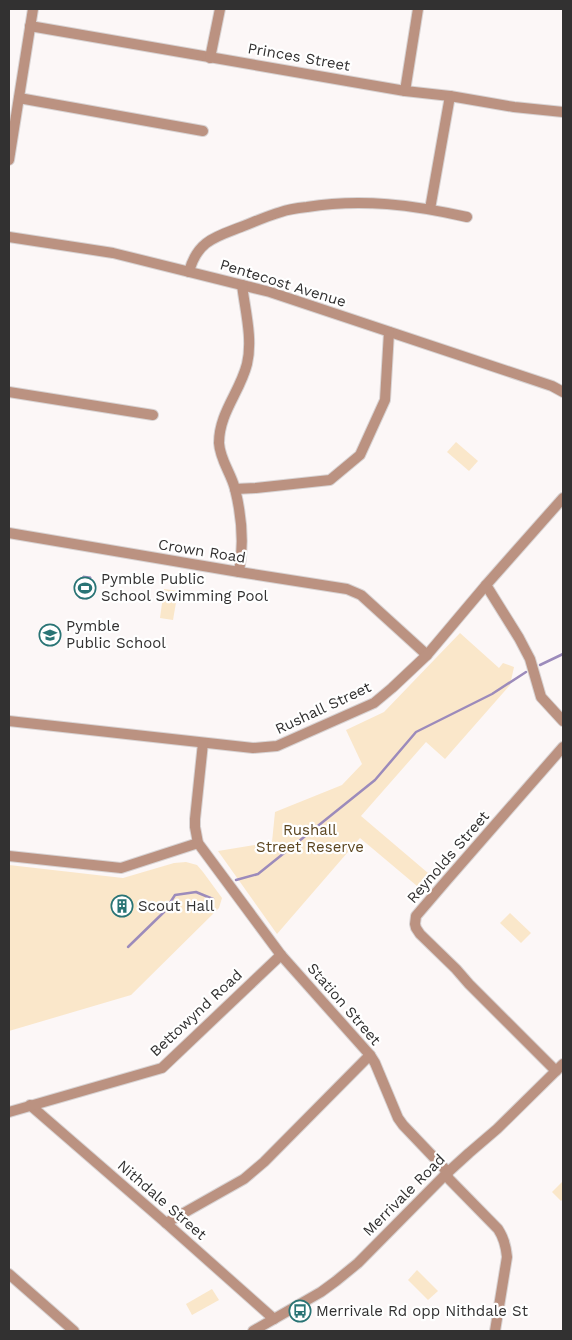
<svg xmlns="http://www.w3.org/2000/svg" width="572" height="1340" font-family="'Work Sans',sans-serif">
<rect width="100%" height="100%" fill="#fcf7f7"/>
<g fill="#fae7ca">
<polygon points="456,442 478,461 469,471 447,452"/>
<polygon points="164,589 178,591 173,620 160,618"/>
<polygon points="460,633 499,668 503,663 514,667 510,685 445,759 426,742 361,816 428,873 417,886 360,838 277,934 218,851 272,842 275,812 342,785 362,764 346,730 384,712"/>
<polygon points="186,862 197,865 203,872 222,898 219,908 131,995 9,1031 9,865 123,878 174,863"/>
<polygon points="510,913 531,933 521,943 500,923"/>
<polygon points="563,1181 563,1199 561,1201 552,1192"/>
<polygon points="417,1270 438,1291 428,1300 408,1280"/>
<polygon points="212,1289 219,1300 192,1315 186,1304"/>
</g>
<polygon fill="#c9b1f6" stroke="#9c8bbb" points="83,576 91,577 87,599 79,598"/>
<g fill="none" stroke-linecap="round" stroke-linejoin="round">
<g stroke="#9c8bbb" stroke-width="2.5">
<polyline points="540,665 563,654"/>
<polyline points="236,880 258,874 375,780 416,732 492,694 526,672"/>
<polyline points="128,947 164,912 175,895 196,892 213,899"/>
</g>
<g stroke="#d8d3d3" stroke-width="12">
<g id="minor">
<polyline points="30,26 405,91 450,96 514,107 563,112"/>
<polyline points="210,58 220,9"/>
<polyline points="405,91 418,9"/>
<polyline points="19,98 203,131"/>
<polyline points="9,160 33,9"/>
<polyline points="430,209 450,96"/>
<polyline points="9,237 113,253 270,292 552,386 563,392"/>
<path d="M189,272C197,241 215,237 241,227C254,222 267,216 281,212C289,209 298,208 307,207C362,198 413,205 467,217"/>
<polyline points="9,392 153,415"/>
<polyline points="235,489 256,488 330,480 360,455 385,400 389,332"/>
<polyline points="9,533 239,572 347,589 361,595 427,655"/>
<path d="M239,572C244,545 242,517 235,489C231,473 220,460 219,443C219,413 240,392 247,364C253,339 245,310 242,285"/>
<polyline points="486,585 519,638 530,659 541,697 563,721"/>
<polyline points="9,721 253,748 277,746 374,703 392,688 427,655 486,585 563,498"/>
<path d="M203,743L195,819V827L198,843L281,955L370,1055L375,1063L398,1118L403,1125L444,1168L449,1179L498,1229C504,1238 506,1246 507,1257L495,1331"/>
<polyline points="9,856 121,868 198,843"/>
<polyline points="556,1071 469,984 456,969 420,934 416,928 415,924 416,916 446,881 563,747"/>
<polyline points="30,1105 166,1223 274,1319"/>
<polyline points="9,1112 162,1068 281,955"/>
<polyline points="166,1223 244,1179 264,1162 370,1055"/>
<polyline points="9,1274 74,1331"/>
<polyline points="253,1331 321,1292 336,1281 358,1263 447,1173 469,1153 497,1129 563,1064"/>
</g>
</g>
<use href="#minor" stroke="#bb9281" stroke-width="10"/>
</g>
<defs>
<g id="stadium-ring" transform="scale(1.125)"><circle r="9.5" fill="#fff" stroke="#297475" stroke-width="1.5"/><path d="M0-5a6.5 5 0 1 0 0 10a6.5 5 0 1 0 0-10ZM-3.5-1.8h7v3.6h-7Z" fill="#297475"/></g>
<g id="school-ring" transform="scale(1.125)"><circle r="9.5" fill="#fff" stroke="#297475" stroke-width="1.5"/><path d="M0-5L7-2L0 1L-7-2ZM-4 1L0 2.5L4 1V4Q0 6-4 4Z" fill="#297475"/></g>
<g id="building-ring" transform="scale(1.125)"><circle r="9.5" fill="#fff" stroke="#297475" stroke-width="1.5"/><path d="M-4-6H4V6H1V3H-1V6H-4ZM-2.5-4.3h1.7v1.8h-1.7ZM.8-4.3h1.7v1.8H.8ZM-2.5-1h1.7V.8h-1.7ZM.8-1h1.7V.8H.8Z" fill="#297475"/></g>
<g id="bus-ring" transform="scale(1.125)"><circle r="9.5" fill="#fff" stroke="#297475" stroke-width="1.5"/><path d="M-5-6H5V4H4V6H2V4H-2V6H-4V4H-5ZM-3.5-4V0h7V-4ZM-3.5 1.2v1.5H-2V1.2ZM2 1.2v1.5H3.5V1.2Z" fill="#297475"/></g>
</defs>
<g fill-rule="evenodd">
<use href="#stadium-ring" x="85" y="588"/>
<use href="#school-ring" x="50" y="635"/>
<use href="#building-ring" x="122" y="906"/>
<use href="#bus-ring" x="300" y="1311"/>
</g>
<g text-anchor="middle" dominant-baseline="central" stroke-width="4.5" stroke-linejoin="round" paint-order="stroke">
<g font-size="15" fill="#323131" stroke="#fff">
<text transform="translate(299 57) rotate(10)">Princes Street</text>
<text transform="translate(283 283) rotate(17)">Pentecost Avenue</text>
<text transform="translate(202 551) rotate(9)">Crown Road</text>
<text transform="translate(323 708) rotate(-25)">Rushall Street</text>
<text transform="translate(448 857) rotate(-49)">Reynolds Street</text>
<text transform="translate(344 1004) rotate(49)">Station Street</text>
<text transform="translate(196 1013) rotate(-43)">Bettowynd Road</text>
<text transform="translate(404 1195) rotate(-45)">Merrivale Road</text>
<text transform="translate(162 1200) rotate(41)">Nithdale Street</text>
</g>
<g font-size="15" fill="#323131" stroke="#fff" text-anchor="start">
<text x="101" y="579">Pymble Public<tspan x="101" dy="17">School Swimming Pool</tspan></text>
<text x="66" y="626">Pymble<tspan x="66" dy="17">Public School</tspan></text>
<text x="138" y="906">Scout Hall</text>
<text x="316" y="1311">Merrivale Rd opp Nithdale St</text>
</g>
<g font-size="15" fill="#5c4620" stroke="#fff">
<text x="310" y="830">Rushall<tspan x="310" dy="17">Street Reserve</tspan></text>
</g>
</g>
<rect width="572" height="1340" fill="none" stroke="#323131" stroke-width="20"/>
</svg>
